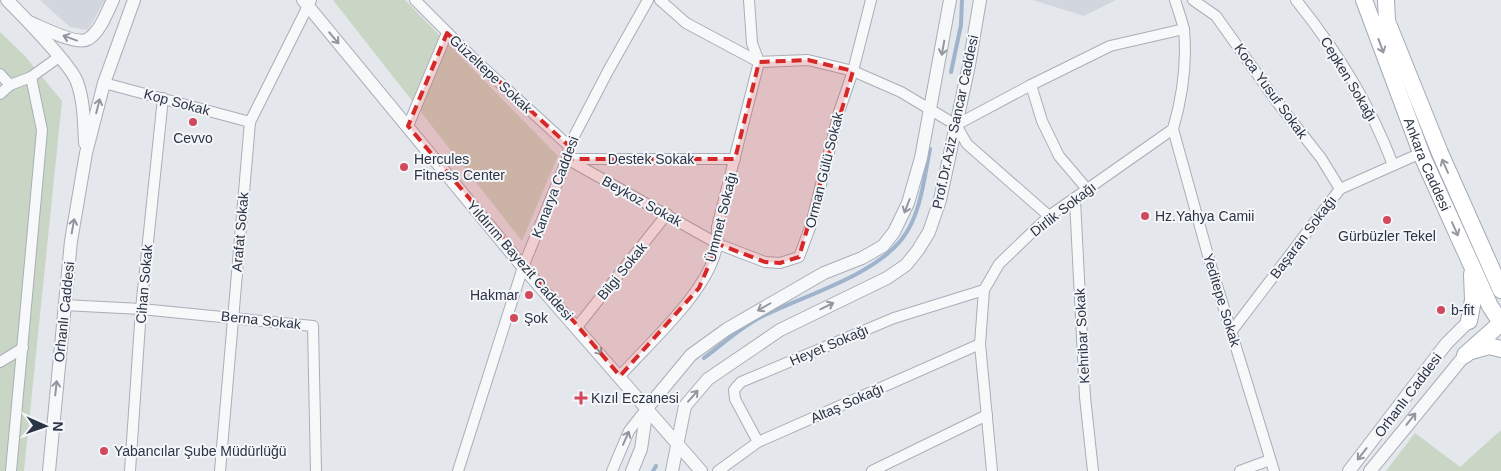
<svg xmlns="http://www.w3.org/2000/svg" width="1501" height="471" font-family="Helvetica,sans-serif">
<rect width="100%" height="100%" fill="#e4e7ec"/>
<g fill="#d2d6de">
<polygon points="40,0 105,0 88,30 70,27"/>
<polygon points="1033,0 1116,0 1084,16"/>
</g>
<g fill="#c9d6c5">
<polygon points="333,0 405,0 558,156 522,241"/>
<polygon points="0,32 25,56 62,101 24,471 0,471"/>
<polygon points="1501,430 1501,471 1386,471 1415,433 1460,467"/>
</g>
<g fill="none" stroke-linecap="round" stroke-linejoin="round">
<g stroke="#9fb4cc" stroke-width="4">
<polyline points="951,72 961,25 962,0"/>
<path d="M704,358C723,344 742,326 763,316C805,295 873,276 902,239C921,215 924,178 930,149"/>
<polyline points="653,471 656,466"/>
</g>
<g stroke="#a9aeb7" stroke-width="12">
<g id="minor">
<polyline points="415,0 476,61 569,146"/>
<polyline points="660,0 686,23 759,62 808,60 853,71 901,92 956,125 967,144 1049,216"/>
<polyline points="1193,0 1216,16 1277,102 1321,158 1340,189"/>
<path d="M1296,0C1337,51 1370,103 1393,165"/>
<polyline points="0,74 10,85"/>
<polyline points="104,83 250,122"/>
<polyline points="0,94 10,85 31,77 59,57"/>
<polyline points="956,125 1031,85"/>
<polyline points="408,126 447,33"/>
<polyline points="1173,129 1211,266 1274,471"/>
<polyline points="567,159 718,244 765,262 780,263 799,257 811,225 839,112 853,71 871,0"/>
<polyline points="569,159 735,159"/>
<polyline points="1087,189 1059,156 1042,121 1031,85 1110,46 1184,29"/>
<polyline points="1075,200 1085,397 1093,471"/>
<polyline points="64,305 141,309 313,326 316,471"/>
<polyline points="577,327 667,214"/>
<polyline points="1231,332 1340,189 1421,153"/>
<polyline points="0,362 23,348"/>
<path d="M620,376C650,342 709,291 717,246C718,240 717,233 717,227L759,62L752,43L749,0"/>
<polyline points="758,442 735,399 734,390 741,382 894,318 984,290"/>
<polyline points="11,471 42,130 31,77"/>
<polyline points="130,471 141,309 163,98"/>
<polyline points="220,471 250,122 311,0"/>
<polyline points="458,471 523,267 567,159 569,146 608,71 648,0"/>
<polyline points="612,471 629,431 647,408"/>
<polyline points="718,471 758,442 980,344"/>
<polyline points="872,471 987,415"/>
<path d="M992,471L980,344L984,290L999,264L1049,216L1173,129C1182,98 1187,62 1184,30C1182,20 1178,10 1175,0"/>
<polyline points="1240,471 1270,460"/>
</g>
</g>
<g stroke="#a9aeb7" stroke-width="14">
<g id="tertiary">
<path d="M7,0C21,14 72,66 77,82C84,101 84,123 85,143"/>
<polyline points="303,0 523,267 701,471"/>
<path d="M29,22C41,27 77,46 88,39C100,32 107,12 113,0"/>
<polyline points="49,471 71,241 86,153 104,83 134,0"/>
<polyline points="632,471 641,449 647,408 691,355 727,329 824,273 862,258 883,246 894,232 908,203 921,158 950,0"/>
<polyline points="672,471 685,406 708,379 780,330 887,278 906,265 918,250 929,232 940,200 969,65 980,0"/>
<polyline points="1349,471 1446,344 1469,321"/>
<polyline points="1370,471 1465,355"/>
</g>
</g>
<g stroke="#a3abb8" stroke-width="18">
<g id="primary">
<path id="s1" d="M1364,0L1423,158L1490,306L1501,323"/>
<polyline points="1386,0 1387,21 1440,153 1501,290"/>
<polyline points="1469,321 1473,300 1472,274"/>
<polyline points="1471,351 1489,346 1501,349"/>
<polyline points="1465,355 1501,323"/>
</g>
</g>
<use href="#minor" stroke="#f7f8fa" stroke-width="10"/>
<use href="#tertiary" stroke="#f7f8fa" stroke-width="12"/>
<use href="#primary" stroke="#fff" stroke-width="16"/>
</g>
<defs><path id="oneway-shaft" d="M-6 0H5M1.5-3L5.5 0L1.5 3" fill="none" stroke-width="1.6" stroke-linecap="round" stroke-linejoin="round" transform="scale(1.25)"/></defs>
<g stroke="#9196a0">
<use href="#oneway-shaft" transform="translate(70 38) rotate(-160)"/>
<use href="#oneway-shaft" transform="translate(334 38) rotate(50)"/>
<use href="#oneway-shaft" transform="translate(943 48) rotate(100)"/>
<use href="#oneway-shaft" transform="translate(98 106) rotate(-76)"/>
<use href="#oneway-shaft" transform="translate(907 206) rotate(111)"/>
<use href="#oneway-shaft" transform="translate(73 226) rotate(-80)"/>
<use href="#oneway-shaft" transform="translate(827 306) rotate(-26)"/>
<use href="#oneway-shaft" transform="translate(764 307) rotate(150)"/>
<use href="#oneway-shaft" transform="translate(597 349) rotate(49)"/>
<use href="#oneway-shaft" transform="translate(56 388) rotate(-84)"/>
<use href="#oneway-shaft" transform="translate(693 396) rotate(-49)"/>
<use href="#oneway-shaft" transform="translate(1411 419) rotate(-52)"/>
<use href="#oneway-shaft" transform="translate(626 438) rotate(-66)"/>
<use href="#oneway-shaft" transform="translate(1362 454) rotate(128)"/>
</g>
<g stroke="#959aa2">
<use href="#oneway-shaft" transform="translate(1381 46) rotate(70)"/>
<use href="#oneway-shaft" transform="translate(1445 166) rotate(-114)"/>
<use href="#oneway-shaft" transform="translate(1455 229) rotate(66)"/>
</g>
<path fill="#d62828" fill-opacity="0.2" stroke="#d62828" stroke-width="4" stroke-dasharray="10 6" stroke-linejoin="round" d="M447,33L569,146L567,159H735L759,62L808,60L853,71L799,257L780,263L765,262L718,244L699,288L620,376L408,126Z"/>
<g fill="#d1495b" stroke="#f4f6f9" stroke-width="2">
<circle cx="193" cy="122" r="5"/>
<circle cx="404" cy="167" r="5"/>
<circle cx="1145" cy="216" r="5"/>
<circle cx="1387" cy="220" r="5"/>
<circle cx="529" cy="295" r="5"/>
<circle cx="1441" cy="310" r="5"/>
<circle cx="514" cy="318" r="5"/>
<path d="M578.5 390.5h5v5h5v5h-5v5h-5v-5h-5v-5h5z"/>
<circle cx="104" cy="451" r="5"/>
</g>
<g text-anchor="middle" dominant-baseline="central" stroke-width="4" stroke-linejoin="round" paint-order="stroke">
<g font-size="14" fill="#2b3445" stroke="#f4f6f9">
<text transform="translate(491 74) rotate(43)">Güzeltepe Sokak</text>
<text transform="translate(1349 79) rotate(59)">Cepken Sokağı</text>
<text transform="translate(1271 91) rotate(54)">Koca Yusuf Sokak</text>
<text transform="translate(177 102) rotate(15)">Kop Sokak</text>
<text transform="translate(955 122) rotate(-78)">Prof.Dr.Aziz Sancar Caddesi</text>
<text x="651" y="159">Destek Sokak</text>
<text stroke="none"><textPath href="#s1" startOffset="176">Ankara Caddesi</textPath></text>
<text transform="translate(824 170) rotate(-76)">Orman Gülü Sokak</text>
<text transform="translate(555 187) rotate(-69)">Kanarya Caddesi</text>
<text transform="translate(642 201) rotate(29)">Beykoz Sokak</text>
<text transform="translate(1063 209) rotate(-38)">Dirlik Sokağı</text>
<text transform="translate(721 217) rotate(-76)">Ümmet Sokağı</text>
<text transform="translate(240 232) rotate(-85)">Arafat Sokak</text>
<text transform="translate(1303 237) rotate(-53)">Başaran Sokağı</text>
<text transform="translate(520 260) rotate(49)">Yıldırım Bayezit Caddesi</text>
<text transform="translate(622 271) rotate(-51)">Bilgi Sokak</text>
<text transform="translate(144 284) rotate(-85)">Cihan Sokak</text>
<text transform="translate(1222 300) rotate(73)">Yeditepe Sokak</text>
<text transform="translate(64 312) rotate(-84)">Orhanlı Caddesi</text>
<text transform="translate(261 320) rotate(6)">Berna Sokak</text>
<text transform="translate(1082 336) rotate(-93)">Kehribar Sokak</text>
<text transform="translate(829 345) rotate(-23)">Heyet Sokağı</text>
<text transform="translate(1408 395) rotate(-53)">Orhanlı Caddesi</text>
<text transform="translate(847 403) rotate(-24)">Altaş Sokağı</text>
</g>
<g font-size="14" fill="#2b3445" stroke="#f4f6f9" text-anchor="start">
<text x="193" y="138" text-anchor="middle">Cevvo</text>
<text x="414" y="159">Hercules<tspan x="414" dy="16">Fitness Center</tspan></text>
<text x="1155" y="216">Hz.Yahya Camii</text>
<text x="1387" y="236" text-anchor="middle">Gürbüzler Tekel</text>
<text x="519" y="295" text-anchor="end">Hakmar</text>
<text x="1451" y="310">b-fit</text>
<text x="524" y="318">Şok</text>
<text x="591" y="398">Kızıl Eczanesi</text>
<text x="114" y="451">Yabancılar Şube Müdürlüğü</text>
</g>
</g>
<g transform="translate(45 426) rotate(92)" stroke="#f4f6f9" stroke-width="4" paint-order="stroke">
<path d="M0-4L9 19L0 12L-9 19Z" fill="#2b3445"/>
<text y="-8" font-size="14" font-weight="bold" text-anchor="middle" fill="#2b3445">N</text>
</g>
</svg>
